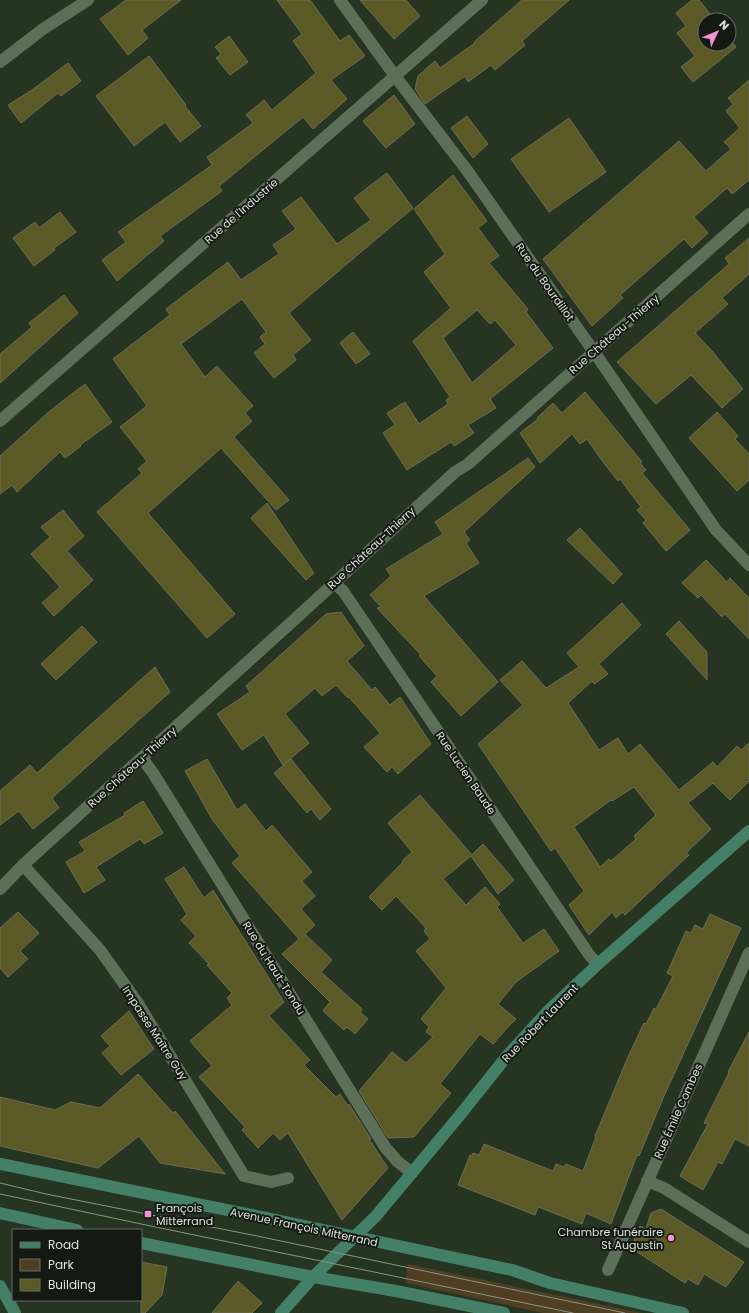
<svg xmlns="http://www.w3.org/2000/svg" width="749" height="1313" font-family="Poppins,sans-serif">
<rect width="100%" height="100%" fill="#263522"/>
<polygon fill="#503e22" points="408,1264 642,1313 543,1313 405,1283"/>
<g fill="#5b5a27" stroke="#6d6d53" fill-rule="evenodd">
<polygon points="126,0 181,0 142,30 148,38 128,55 100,19"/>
<polygon points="277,0 310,0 340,41 349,35 365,56 331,80 347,99 313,129 303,117 219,186 222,191 160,236 164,241 117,281 102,260 126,242 118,232 212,165 207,157 253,123 246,115 264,100 272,110 316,73 293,41 302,34"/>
<polygon points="360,0 406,0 420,16 394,39"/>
<polygon points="522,0 569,0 522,41 525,45 495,70 491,65 468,82 465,76 425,104 415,89 418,76 435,61 440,68 475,43 474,42"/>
<polygon points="692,0 699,0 715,20 705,20 705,44 729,44 729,38 736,47 693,82 681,67 695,56 677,33 686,26 676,13"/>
<polygon points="229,36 248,62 230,75 216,58 221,54 215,47"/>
<polygon points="149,56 186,105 185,106 201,126 180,142 165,122 134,146 96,96"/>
<polygon points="68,63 81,81 61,96 58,93 21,123 8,105 32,90"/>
<polygon points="749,80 749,180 732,194 727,188 694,217 708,233 692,248 684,239 620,295 623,298 592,326 543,259 679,141 706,171 731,149 724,142 740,128 726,111 733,104 728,98"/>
<polygon points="394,95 415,124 386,148 363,121"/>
<polygon points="467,116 488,144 473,158 451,128"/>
<polygon points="569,118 606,172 549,212 511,159"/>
<polygon points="387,173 413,208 289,313 311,340 293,355 296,360 274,378 254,353 265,344 260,337 266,332 242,299 181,344 205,377 217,366 253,406 245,413 252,421 234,437 289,500 276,510 221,448 148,513 235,614 207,638 97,512 142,473 138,469 147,461 120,427 147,406 113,359 170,315 166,309 228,262 241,280 279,254 273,245 296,229 282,211 301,197 337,244 371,220 354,198"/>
<path d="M453,175L487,221L478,228L499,256L489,263L528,309L526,312L553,348L490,399L496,408L468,425L474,433L454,446L451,442L407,470L383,433L395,425L387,413L405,402L419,424L448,404L446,400L450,397L413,341L451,308L424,272L445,254L414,209ZM477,310L490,324L495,320L516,345L472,383L443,338Z"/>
<polygon points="60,212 76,232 54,248 55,250 34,266 13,238 35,222 39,228"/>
<polygon points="749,238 749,274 722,298 728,304 695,333 712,351 743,389 722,408 691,375 656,404 617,362 729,264 725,258"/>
<polygon points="64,295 78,313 0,383 0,354 32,327 29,323"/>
<polygon points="353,332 370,354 356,364 340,343"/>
<polygon points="85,384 112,422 80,445 81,446 65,458 60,452 17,492 12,485 0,494 0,456 51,410"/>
<polygon points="585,392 642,462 640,463 646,470 642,473 690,530 666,551 643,523 646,520 637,510 641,507 620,479 618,481 600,458 587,439 580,444 572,434 540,463 520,433 538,419 537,418 553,403 562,413"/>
<polygon points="717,412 738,436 735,439 749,454 749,480 737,491 689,438"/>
<polygon points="528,458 535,467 464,532 470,540 466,543 479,563 424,596 498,682 461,716 431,682 437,676 419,656 421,655 377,608 381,607 370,595 391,576 386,569 443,534 435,522"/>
<polygon points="267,503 314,573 306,580 251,518"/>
<polygon points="63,510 84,536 67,551 93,580 54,616 42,603 60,587 31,554 50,537 41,527"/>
<polygon points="580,528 622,574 613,584 567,540"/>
<polygon points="706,560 727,582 730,578 749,598 749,639 725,614 722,617 701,595 698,598 682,583"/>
<path d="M622,603L641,625L599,664L608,674L594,684L592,681L568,703L599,750L618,738L628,754L640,744L679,790L713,762L717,767L737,746L741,750L749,743V781L730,800L713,783L688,803L711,829L686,853L689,855L625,915L623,912L616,918L612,912L589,935L569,905L584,891L555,848L551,851L478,744L523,705L500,680L522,661L546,688L579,667L567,653ZM634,787L656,815L634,836L636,839L611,861L609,859L600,867L574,827L611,800L612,801Z"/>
<polygon points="341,612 364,646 347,661 372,690 375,687 390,705 400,697 431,744 398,774 392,767 387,772 364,747 380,733 349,697 348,698 336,685 322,696 315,688 285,714 309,743 283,765 264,735 242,750 217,714 250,692 246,686 326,614"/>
<polygon points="679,621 707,652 707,680 666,634"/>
<polygon points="82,626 97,642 56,680 41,664"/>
<polygon points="155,667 170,692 52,798 59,808 33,829 19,811 0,825 0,791 30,765 37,773"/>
<polygon points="207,759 237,810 245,804 266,831 272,825 312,872 302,881 315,896 301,909 315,925 305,934 332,960 321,972 362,1009 360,1012 368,1019 355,1034 347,1027 344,1030 323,1011 330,1002 282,954 299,939 232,863 240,856 212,819 185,771"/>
<polygon points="291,759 331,809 320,820 311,809 307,813 274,773"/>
<polygon points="420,795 472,855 483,844 514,880 498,894 471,856 443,879 466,905 485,887 500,904 497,907 523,943 544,929 559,951 516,982 498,1004 516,1019 507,1028 493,1044 480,1034 440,1084 451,1093 414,1137 388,1138 359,1091 392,1052 406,1063 433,1037 426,1032 429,1027 421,1019 446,988 416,951 430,939 424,931 426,928 396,896 382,910 369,897 403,862 402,861 412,852 388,823"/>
<polygon points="143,801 163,833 144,844 140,839 96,867 105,880 84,893 66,862 85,851 79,842 125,815 124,813"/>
<polygon points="184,867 204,898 213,890 284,1002 269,1016 310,1060 304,1065 336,1097 340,1094 348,1106 349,1104 371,1139 369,1139 388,1168 342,1220 288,1133 280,1140 273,1133 258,1148 242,1130 245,1127 199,1077 212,1066 190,1041 232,1005 227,998 232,993 207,965 209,964 189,943 196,936 181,920 187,914 165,879"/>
<polygon points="18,912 39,933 20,951 28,959 8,977 0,968 0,928"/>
<polygon points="710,914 741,928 664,1096 639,1156 637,1155 611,1224 586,1213 582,1224 538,1207 535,1215 458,1185 470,1155 472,1156 473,1153 479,1155 484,1144 553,1171 556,1164 564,1167 566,1164 583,1171 596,1137 595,1136 628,1057 644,1023 646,1024 654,1008 656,1009 673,976 667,973 686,931 691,933 695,925 703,929"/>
<polygon points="129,1011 154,1049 121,1075 102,1053 110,1046 101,1036"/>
<polygon points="749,1032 749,1146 735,1139 722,1164 718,1162 703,1190 680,1176 708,1124 704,1123 729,1073 728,1072"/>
<polygon points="138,1074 173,1113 175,1111 225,1174 160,1163 139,1136 98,1168 0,1146 0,1097 55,1110 71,1102 100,1108"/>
<polygon points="661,1209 744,1262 726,1287 704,1274 698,1285 688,1279 685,1283 631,1248 640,1226 646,1229 651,1213"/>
<polygon points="141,1262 167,1267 162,1295 145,1313 141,1313"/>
<polygon points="238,1281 262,1303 252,1313 212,1313"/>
</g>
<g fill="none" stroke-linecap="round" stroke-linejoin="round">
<g stroke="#5e6f59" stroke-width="12">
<polyline points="340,0 395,76 469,173 599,359 716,530 749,565"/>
<polyline points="0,62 43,29 88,0"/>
<polyline points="0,421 482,0"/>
<polyline points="334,583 343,591 590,956 598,964"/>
<polyline points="142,758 153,773 385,1147 397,1161 412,1173"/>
<polyline points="23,865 100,950 137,1002 244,1176 271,1182 288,1178"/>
<polyline points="0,889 23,865 294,620 455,472 468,464 749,214"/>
<polyline points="647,1181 664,1188 749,1242"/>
<polyline points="608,1270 749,953"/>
</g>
<g stroke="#448066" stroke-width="12">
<polyline points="0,1164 261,1217 512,1270 550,1283 683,1313"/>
<polyline points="0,1213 77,1230"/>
<polyline points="141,1243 313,1277 396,1291 504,1313"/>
<polyline points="0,1286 15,1313"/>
<polyline points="281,1313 313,1277 376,1216 460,1115 507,1056 549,1010 598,964 749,831"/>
</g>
<g stroke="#889485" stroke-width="1">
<polyline points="0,1183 46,1194 257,1236 625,1313"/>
<polyline points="0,1194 146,1225 573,1313"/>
</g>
</g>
<g fill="#f391d5" stroke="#141a12" stroke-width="1.5">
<rect x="144" y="1210" width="8" height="8" rx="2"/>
<circle cx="671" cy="1238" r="4"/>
</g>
<g text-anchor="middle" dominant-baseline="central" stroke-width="4" stroke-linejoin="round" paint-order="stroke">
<g font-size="11" fill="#dae3d7" stroke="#141a12">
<text transform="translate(241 211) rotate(-41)">Rue de l'Industrie</text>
<text transform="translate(545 282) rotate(55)">Rue du Bourdillot</text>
<text transform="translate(614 334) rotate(-41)">Rue Château-Thierry</text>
<text transform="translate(371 548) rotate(-43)">Rue Château-Thierry</text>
<text transform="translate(132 767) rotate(-42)">Rue Château-Thierry</text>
<text transform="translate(466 773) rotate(56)">Rue Lucien Baude</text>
<text transform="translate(274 968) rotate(58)">Rue du Haut-Tondu</text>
<text transform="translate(540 1023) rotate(-46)">Rue Robert Laurent</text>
<text transform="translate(155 1033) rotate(57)">Impasse Maître Guy</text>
<text transform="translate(678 1111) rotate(-66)">Rue Émile Combes</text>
<text transform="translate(304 1227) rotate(12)">Avenue François Mitterrand</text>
</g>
<g font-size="11" fill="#dae3d7" stroke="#141a12" text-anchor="start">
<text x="156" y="1208">François<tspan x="156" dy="13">Mitterrand</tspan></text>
<text x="663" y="1232" text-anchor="end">Chambre funéraire<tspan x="663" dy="13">St Augustin</tspan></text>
</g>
</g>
<rect x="12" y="1229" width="130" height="72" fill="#141a12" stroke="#636a61"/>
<rect x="20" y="1242" width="20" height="6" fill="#448066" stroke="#636a61"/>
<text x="48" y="1249" font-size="12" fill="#dae3d7">Road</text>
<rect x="20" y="1259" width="20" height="12" fill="#503e22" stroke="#636a61"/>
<text x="48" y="1269" font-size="12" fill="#dae3d7">Park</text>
<rect x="20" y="1279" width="20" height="12" fill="#5b5a27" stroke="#636a61"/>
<text x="48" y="1289" font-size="12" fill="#dae3d7">Building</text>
<g transform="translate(717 32) rotate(46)"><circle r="19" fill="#141a12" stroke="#636a61"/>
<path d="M0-3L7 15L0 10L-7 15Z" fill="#f391d5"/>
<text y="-6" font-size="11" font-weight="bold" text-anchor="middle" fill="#dae3d7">N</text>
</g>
</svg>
